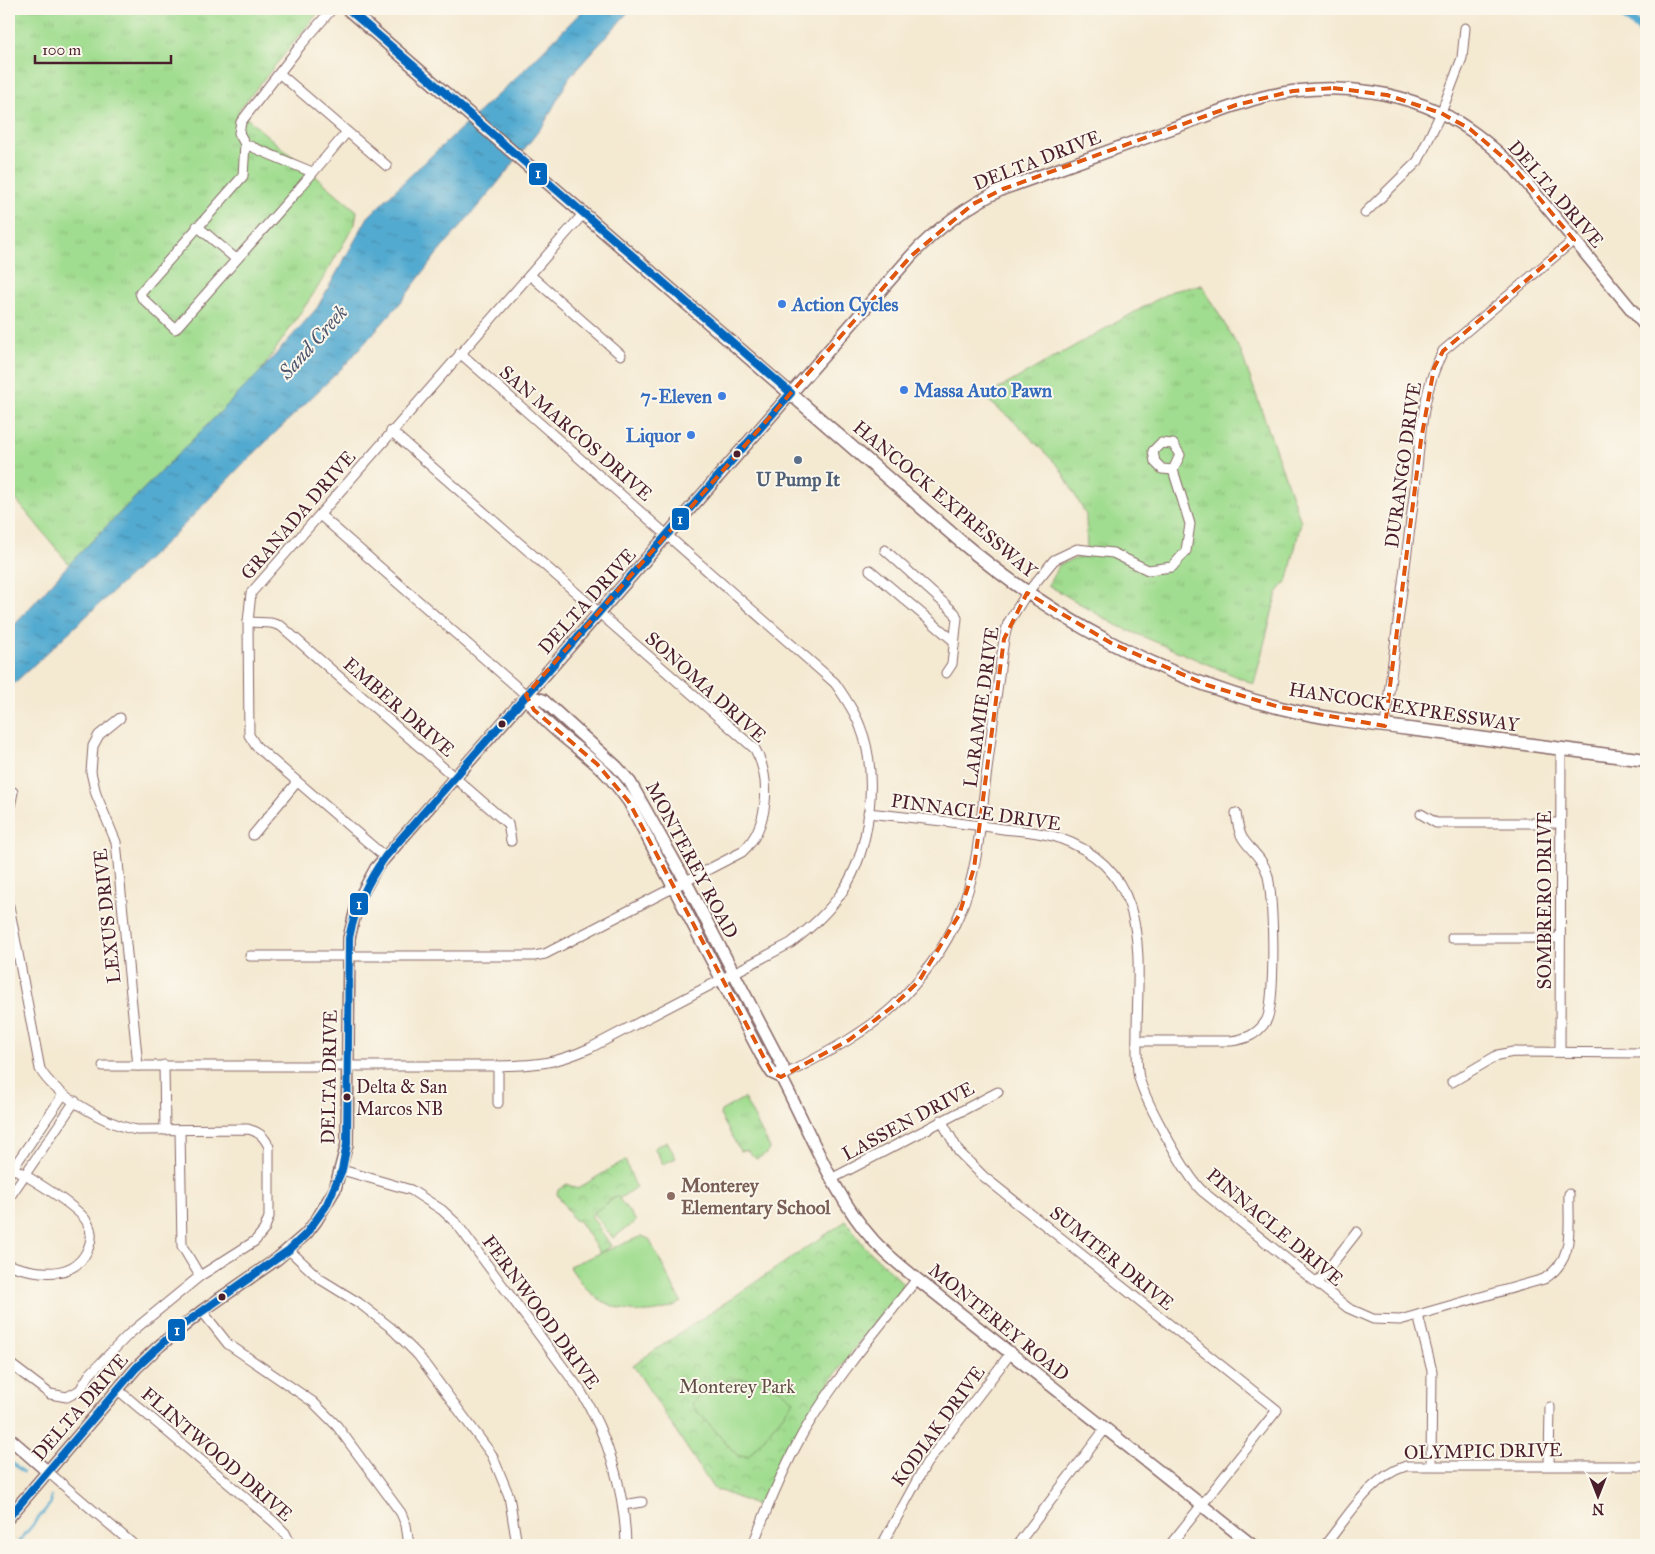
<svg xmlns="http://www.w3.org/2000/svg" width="1655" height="1554" font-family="'IM FELL Great Primer',serif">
<defs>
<pattern id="grass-tufts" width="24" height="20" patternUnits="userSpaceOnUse" patternTransform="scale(1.25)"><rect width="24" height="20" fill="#a1dd90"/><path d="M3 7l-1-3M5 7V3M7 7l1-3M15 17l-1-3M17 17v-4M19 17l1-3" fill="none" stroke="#8cbd7c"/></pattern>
<pattern id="park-crowns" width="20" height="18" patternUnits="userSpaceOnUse" patternTransform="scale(1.25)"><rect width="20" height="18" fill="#a1dd90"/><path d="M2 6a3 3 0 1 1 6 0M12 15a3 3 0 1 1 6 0" fill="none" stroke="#8cbd7c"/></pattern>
<pattern id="water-ripples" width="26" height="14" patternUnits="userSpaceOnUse" patternTransform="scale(1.25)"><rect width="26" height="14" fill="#53aad0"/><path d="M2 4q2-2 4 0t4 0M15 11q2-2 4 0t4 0" fill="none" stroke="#478aa9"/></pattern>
</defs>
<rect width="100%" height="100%" fill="#fbf7ec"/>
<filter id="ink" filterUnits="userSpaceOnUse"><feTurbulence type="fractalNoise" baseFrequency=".02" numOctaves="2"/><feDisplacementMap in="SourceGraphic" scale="10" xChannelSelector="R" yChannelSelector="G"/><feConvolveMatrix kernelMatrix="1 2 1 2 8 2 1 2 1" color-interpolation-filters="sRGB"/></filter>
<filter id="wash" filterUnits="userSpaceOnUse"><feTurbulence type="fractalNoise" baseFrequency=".0096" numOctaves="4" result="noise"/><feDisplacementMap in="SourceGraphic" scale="20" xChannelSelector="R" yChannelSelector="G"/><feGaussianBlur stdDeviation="1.12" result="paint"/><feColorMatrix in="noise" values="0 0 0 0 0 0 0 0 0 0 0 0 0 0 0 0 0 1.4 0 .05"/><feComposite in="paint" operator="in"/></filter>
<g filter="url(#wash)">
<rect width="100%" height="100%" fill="#f4e9d1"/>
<g fill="url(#grass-tufts)" stroke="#767e5e">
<polygon points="9,9 321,9 238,111 357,211 355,224 318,287 261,371 69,564 9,491"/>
<polygon points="1202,285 1241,352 1301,522 1288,579 1277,593 1254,684 1116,625 1048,585 1060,564 1087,555 1086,515 1060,468 1016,423 984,397 1172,291"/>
<polygon points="744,1098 770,1148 766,1154 756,1159 747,1150 740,1151 720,1115 721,1111"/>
</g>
<g fill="url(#park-crowns)" stroke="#767e5e">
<polygon points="667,1141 676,1158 663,1164 654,1148"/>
<polygon points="625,1160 636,1187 619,1199 616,1196 591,1215 611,1246 600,1253 579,1221 574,1220 557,1194 558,1190 567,1184 577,1189"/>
<path d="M846,1221L865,1247L903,1283L902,1289C842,1360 799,1421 761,1507L713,1488L633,1365Z"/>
</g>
<g fill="#a1dd90" stroke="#767e5e">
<polygon points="617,1196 636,1221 613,1238 593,1213"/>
<path d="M642,1236L649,1239L681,1302C652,1320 612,1313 588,1290C580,1283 575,1274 569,1266Z"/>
<path d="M739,1379C761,1379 778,1384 794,1401L749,1456H738L692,1405C702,1386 719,1382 739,1379Z"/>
</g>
<polygon fill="url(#water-ripples)" stroke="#4e647e" points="584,9 631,9 569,78 544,124 496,185 436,255 401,302 347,363 238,469 180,529 9,688 9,631 69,564 261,371 317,308 368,217 416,170 521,73"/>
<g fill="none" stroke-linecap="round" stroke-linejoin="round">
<g stroke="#53aad0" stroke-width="2.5">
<polyline points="9,1460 23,1472"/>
<polyline points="16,1545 51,1503 51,1496"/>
</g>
<polyline stroke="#53aad0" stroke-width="10" points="1617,9 1646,33"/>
</g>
</g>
<g filter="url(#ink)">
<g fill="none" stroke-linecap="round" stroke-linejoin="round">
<g stroke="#866665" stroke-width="11">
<g id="street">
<polyline points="332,9 301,45 241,122 239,133 245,144 243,176 140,293 142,298 175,329 299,189 347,132"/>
<polyline points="280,74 387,166"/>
<polyline points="245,144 312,172"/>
<polyline points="1365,213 1418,161 1441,113 1462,58 1465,28"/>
<polyline points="197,226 236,259"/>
<polyline points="530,275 621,355"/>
<polyline points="320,515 526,695"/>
<polyline points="885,550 955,613 957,618 952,664 946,673"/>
<polyline points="870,570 954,641"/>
<polyline points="248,622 271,623 281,626 508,824 511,841"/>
<polyline points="120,718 99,735 93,746 91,772 96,794 116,842 138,1066"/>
<path d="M1385,726C1394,649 1404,572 1414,496C1420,448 1420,394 1443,351L1574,240"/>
<polyline points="9,811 13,792"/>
<path d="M868,813C913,818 958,822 1003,829C1021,831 1042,832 1059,838C1168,876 1130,985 1138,1072C1140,1094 1186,1175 1202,1191L1348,1308L1373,1319L1400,1320L1544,1279C1576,1259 1568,1228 1569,1194"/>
<polyline points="1421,814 1436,823 1560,823"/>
<polyline points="253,835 297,782"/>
<polyline points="385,857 256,746 249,735 248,622 251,593 584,213"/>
<path d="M9,906L40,1069C54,1095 108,1125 137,1130L248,1129C259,1132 264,1136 269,1147V1217L264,1230L255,1241L200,1276L129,1334L90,1374L80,1390L67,1397L50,1394L9,1363"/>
<polyline points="1452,938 1560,938"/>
<path d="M250,956H534L545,954L742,852C769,827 772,780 755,749L391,431"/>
<path d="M1137,1041H1231C1246,1039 1257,1035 1266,1021C1276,1005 1274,893 1267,873C1262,856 1246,847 1241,835C1238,828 1237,820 1236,813"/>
<polyline points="1560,1052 1561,749"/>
<polyline points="164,1065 165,1130"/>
<path d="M103,1066H498C536,1065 555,1064 590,1048L791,943C810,928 828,913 842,892C871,850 879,773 860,726C854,710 844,696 835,683L460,353"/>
<polyline points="498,1066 498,1103"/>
<path d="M781,1077C820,1056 860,1037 893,1007C920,981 944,950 959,915C977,875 980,829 985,786C991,737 997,688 1004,639L1008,623L1027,593L1054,560L1077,549L1113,553L1148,570L1172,567L1186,551L1190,524L1173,470L1162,469L1155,462L1153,451L1161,443L1173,444L1180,455L1173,470"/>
<polyline points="1452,1082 1498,1055 1513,1052 1646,1053"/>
<polyline points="941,1120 959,1152 983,1176 1277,1410 1170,1545"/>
<polyline points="180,1130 182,1246 200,1276"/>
<path d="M342,1170L411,1190L442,1210L457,1224L580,1390C608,1436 625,1491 626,1545"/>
<polyline points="9,1174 63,1095"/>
<polyline points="833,1178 998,1092"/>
<polyline points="9,1198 75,1101"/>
<polyline points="289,1250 320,1279 359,1303 390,1327 418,1355 492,1455 509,1496 517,1545"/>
<path d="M9,1265C34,1273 73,1281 87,1251C92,1240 93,1232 87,1222C78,1206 30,1178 13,1168"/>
<polyline points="1317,1283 1357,1232"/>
<polyline points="202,1311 228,1344 313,1402 337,1426 401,1513 406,1525 409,1545"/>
<polyline points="1418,1315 1432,1371 1431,1465"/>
<polyline points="117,1389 274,1522 285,1533 291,1545"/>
<polyline points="1549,1465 1550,1407"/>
<polyline points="48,1472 134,1545"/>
<polyline points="623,1505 642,1502"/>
<path d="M753,1545C767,1507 783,1469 803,1433C836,1378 877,1329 917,1279"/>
<polyline points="882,1545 926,1464 1010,1354"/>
<polyline points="1017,1545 1105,1429"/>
<path d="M1325,1545C1348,1517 1370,1477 1406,1466H1646"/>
</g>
</g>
<g stroke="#866665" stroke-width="14">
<g id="secondary">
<path d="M526,695L543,700L617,767L630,782L685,880L783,1067L781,1077C808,1128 835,1199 874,1241C887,1255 902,1267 917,1279L1252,1545"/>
<path d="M526,695C541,724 572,742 595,763C608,774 619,788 629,802L761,1055L772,1073L781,1077"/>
<polyline points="9,1438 48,1472"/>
<path d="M9,1517L136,1368L158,1347L202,1311L277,1259L306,1234L316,1221L335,1189L347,1144L349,938L358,901L376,868L911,256C938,227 967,206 1003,189C1059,169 1115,149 1170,129C1202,118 1234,104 1267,96C1334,80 1413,90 1470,130C1485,140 1498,152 1511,164L1646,327"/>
</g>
</g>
<g stroke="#866665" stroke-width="15">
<path id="primary" d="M348,9L959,540C1052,619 1162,678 1281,708C1333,721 1387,726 1441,733C1509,742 1578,751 1646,760"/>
</g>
<use href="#street" stroke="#fff" stroke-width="9"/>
<use href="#secondary" stroke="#fff" stroke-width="11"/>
<use href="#primary" stroke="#fff" stroke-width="12"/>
<g stroke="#fbf7ec" stroke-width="11">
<path id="bus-1" d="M9,1517L136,1368L180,1327L289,1250L306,1234L326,1206L342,1170L347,1144L349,938C355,908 367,882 385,857L791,393L348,9"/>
</g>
<use href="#bus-1" stroke="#0065bd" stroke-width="8"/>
</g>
</g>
<path fill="none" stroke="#e0560e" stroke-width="4" stroke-dasharray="10 6" stroke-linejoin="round" d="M1333,88L1387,95L1441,113L1470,129L1511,164L1574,240L1443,351L1434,368L1421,440L1385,726L1279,707L1207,685L1111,643L1027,593L1004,639L974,868L959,915L919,981L892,1007L849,1040L781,1077L772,1073L629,802L597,764L534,710L526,695L911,256L973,204L1003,189L1236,105L1293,91Z"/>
<g fill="#3f7fe0" stroke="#fbf7ec" stroke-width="2">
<circle cx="782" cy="304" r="5"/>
<circle cx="904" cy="390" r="5"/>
<circle cx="722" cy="396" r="5"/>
<circle cx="691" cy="435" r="5"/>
</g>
<g fill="#4a1f2b" stroke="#fbf7ec" stroke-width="2">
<circle cx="737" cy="454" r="4.5"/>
<circle cx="502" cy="724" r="4.5"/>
<circle cx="347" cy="1097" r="4.5"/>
<circle cx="222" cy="1297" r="4.5"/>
</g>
<circle fill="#5c6f8a" stroke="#fbf7ec" stroke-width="2" cx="798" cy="460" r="5"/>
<circle fill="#8d6e63" stroke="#fbf7ec" stroke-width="2" cx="671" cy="1196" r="5"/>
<g text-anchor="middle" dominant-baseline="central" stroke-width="4" stroke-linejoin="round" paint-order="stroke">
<g font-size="18" fill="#4a1f2b" stroke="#fbf7ec" text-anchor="start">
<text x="356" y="1087">Delta &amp; San<tspan x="356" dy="22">Marcos NB</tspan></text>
</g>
<g font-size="19" fill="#4a1f2b" stroke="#fbf7ec">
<text transform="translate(1037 160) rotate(-21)">DELTA DRIVE</text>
<text transform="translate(1556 194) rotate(49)">DELTA DRIVE</text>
<text transform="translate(576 433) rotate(41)">SAN MARCOS DRIVE</text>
<text transform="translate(1403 465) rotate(-82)">DURANGO DRIVE</text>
<text transform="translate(945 499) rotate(40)">HANCOCK EXPRESSWAY</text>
<text transform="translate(298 515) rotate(-49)">GRANADA DRIVE</text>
<text transform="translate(587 601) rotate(-48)">DELTA DRIVE</text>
<text transform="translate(706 687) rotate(42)">SONOMA DRIVE</text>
<text transform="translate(399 707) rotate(41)">EMBER DRIVE</text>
<text transform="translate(981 707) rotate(-82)">LARAMIE DRIVE</text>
<text transform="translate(1404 707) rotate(9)">HANCOCK EXPRESSWAY</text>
<text transform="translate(976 812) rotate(8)">PINNACLE DRIVE</text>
<text transform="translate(692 860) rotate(62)">MONTEREY ROAD</text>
<text transform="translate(1544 900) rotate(-90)">SOMBRERO DRIVE</text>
<text transform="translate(107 916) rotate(-96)">LEXUS DRIVE</text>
<text transform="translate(329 1077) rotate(-89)">DELTA DRIVE</text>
<text transform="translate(908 1121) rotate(-28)">LASSEN DRIVE</text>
<text transform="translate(1275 1227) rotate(40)">PINNACLE DRIVE</text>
<text transform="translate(1112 1258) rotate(39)">SUMTER DRIVE</text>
<text transform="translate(541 1312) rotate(54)">FERNWOOD DRIVE</text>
<text transform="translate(999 1322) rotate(39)">MONTEREY ROAD</text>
<text transform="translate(80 1407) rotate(-49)">DELTA DRIVE</text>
<text transform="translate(938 1426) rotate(-54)">KODIAK DRIVE</text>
<text transform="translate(1483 1451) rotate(-1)">OLYMPIC DRIVE</text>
<text transform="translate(217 1454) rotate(41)">FLINTWOOD DRIVE</text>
</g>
<g font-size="19" font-weight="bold" fill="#366cbe" stroke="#fbf7ec" text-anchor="start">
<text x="792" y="304">Action Cycles</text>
<text x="914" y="390">Massa Auto Pawn</text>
<text x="712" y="396" text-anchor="end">7-Eleven</text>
<text x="681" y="435" text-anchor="end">Liquor</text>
</g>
<g font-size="19" font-weight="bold" fill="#4e5e75" stroke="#fbf7ec">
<text x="798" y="479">U Pump It</text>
</g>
<g font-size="19" font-weight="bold" fill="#785e54" stroke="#fbf7ec" text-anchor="start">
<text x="681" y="1185">Monterey<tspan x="681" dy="22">Elementary School</tspan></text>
</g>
<g font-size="19" fill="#604e44" stroke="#fbf7ec">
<text x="737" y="1386">Monterey Park</text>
</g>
<g font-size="20" font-style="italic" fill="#4e576d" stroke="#fbf7ec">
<text transform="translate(313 342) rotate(-48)">Sand Creek</text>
</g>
</g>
<g stroke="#fbf7ec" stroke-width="2">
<rect x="528" y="162" width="20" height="24" rx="5" fill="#0065bd"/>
<rect x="671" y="507" width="19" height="24" rx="5" fill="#0065bd"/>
<rect x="349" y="892" width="20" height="24" rx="5" fill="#0065bd"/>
<rect x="167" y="1318" width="19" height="24" rx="5" fill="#0065bd"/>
</g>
<g font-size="14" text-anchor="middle" font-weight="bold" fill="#fff">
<text x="538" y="178">1</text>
<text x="680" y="524">1</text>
<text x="359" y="909">1</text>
<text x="177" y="1335">1</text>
</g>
<rect width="1655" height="1554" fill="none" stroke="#fbf7ec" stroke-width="30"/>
<g transform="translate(1598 1496) rotate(180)" stroke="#fbf7ec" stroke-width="4" paint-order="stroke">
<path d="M0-4L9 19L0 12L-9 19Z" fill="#4a1f2b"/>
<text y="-8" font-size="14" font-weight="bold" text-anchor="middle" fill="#4a1f2b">N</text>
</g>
<path d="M35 55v8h136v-8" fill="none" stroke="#4a1f2b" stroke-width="2.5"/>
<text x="42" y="55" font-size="15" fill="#4a1f2b" stroke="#fbf7ec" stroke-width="4" paint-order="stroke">100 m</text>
</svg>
